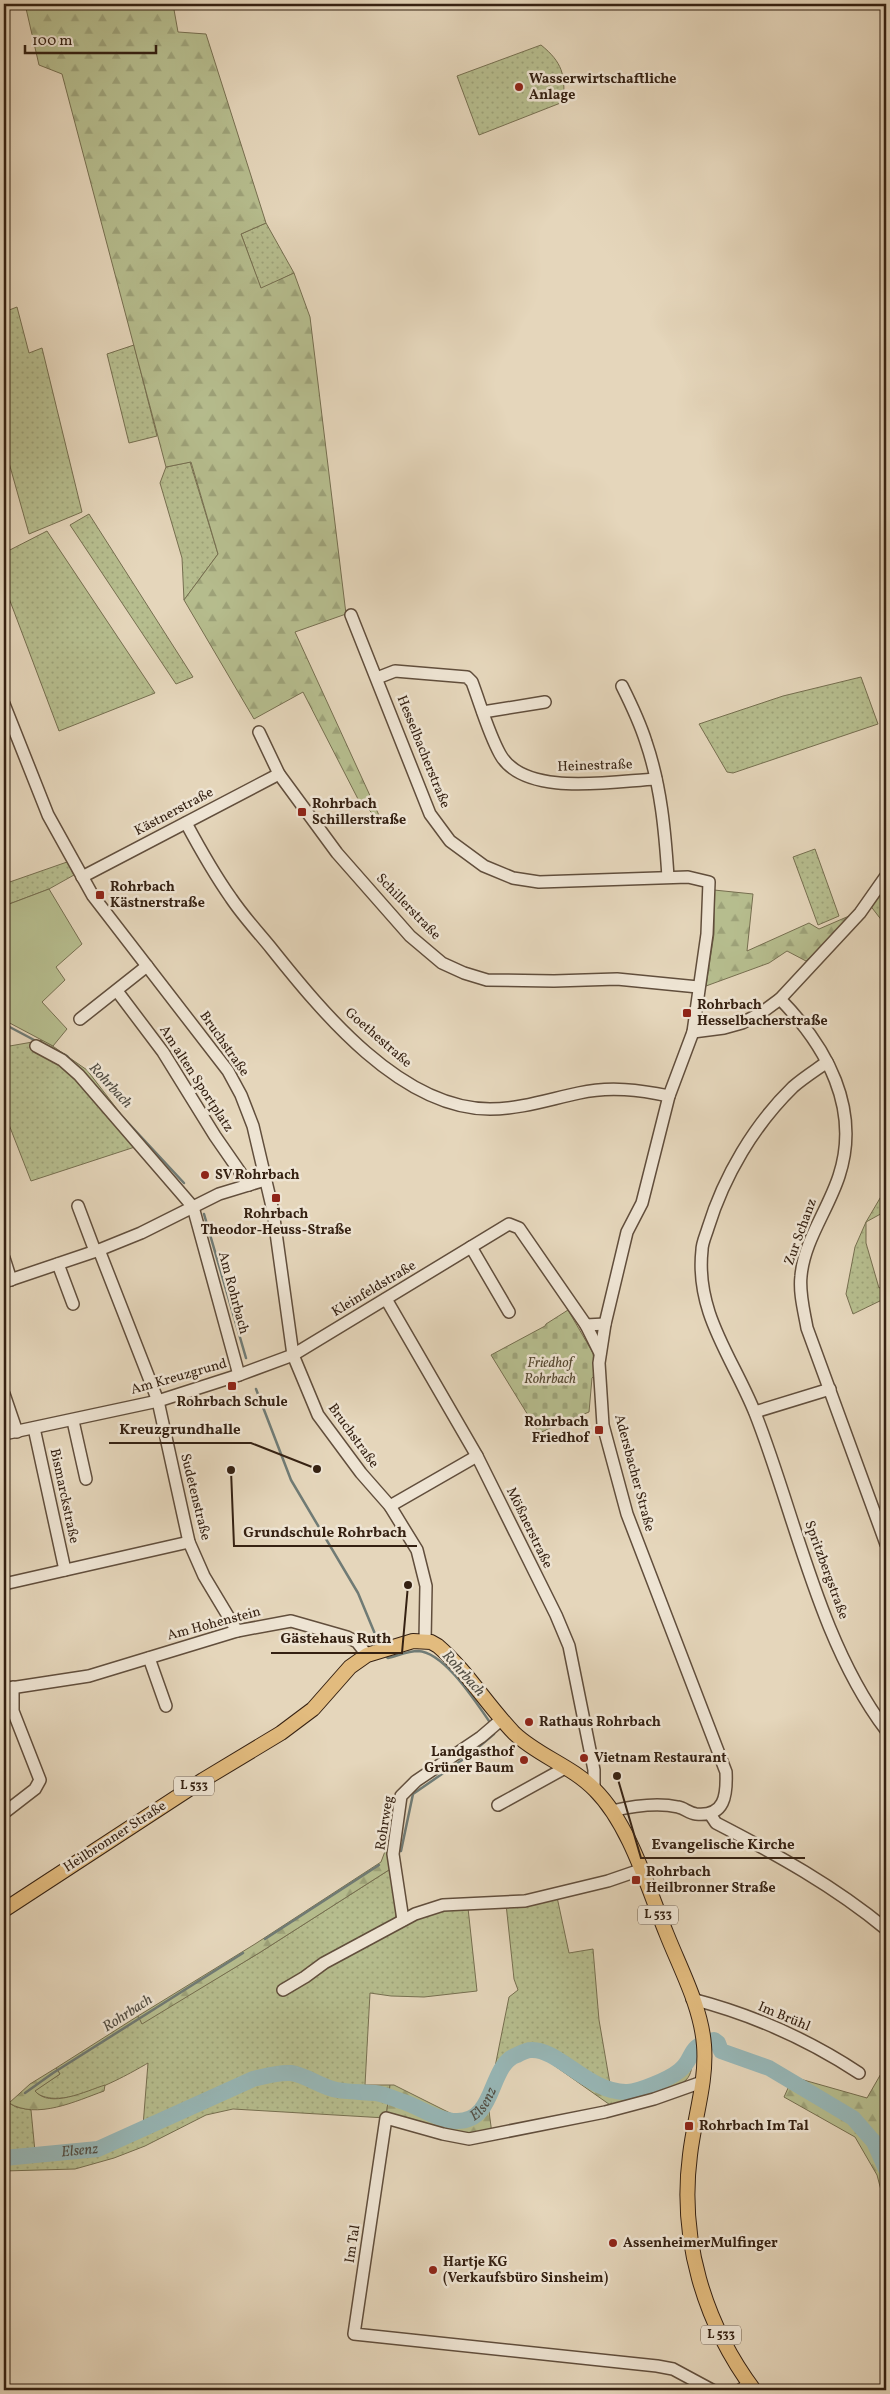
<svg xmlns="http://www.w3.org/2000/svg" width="890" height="2394" font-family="Vollkorn,serif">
<defs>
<pattern id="grass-dots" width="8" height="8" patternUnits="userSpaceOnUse" patternTransform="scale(1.25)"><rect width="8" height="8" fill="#b6bd8e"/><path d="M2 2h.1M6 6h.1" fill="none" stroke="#9da279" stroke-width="1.8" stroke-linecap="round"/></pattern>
<pattern id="forest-firs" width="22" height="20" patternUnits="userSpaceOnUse" patternTransform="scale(1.25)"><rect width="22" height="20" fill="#b6bd8e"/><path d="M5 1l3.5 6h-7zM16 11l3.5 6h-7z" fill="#9da279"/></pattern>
<pattern id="cemetery-stones" width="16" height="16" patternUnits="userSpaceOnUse" patternTransform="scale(1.25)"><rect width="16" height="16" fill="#b6bd8e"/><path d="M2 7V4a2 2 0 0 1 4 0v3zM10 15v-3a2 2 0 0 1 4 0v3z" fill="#9da279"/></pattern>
</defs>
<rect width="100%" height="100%" fill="#e5d6bb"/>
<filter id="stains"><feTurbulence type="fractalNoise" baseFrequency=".004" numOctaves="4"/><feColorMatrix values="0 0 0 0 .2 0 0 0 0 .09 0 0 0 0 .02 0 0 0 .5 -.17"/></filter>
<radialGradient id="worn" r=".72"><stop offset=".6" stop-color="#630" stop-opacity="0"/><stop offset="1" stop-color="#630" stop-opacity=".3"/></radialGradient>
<g fill="url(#grass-dots)" stroke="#766f50">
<path d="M541,45C562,62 566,75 563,102L479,135L457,76Z"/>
<polygon points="266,223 294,273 261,289 241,234"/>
<polygon points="17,307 29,353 42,348 82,512 29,534 4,445 4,312"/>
<polygon points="134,345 157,436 129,443 107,354"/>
<polygon points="190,462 218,554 184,600 182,558 160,483 166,467"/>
<polygon points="89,514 193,677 176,684 70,525"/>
<polygon points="47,531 155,693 59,731 4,585 4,553"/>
<polygon points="861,677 878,724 733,773 727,772 699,724 783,696"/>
<polygon points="815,849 839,916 818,925 793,857"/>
<polygon points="67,862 74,875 49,889 4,906 4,884"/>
<polygon points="886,871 886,926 866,900"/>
<polygon points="44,1040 87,1070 144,1144 31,1181 4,1112 4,1047"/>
<polygon points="886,1188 886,1211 866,1222 866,1243 879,1288 886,1285 886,1298 853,1314 846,1294 855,1247 866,1222"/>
<path d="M392,1868L399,1905L394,1922L399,1929C416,1912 445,1910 468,1908L477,1991L424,1997L391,1996L370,1993L365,2085H390L386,2118L233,2109L206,2115L145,2146L114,2158L75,2169L4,2171V2111L9,2103L16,2107L31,2110L35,2152L101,2143L143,2126L148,2063C124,2077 59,2114 34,2091L60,2074L56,2068L138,2016L142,2023L259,1953Z"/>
<polygon points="557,1897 569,1953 593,1949 599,2020 610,2084 573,2066 554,2051 519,2048 508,2052 495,2067 509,1997 518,1990 514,1979 506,1904"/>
</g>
<g fill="url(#forest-firs)" stroke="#766f50">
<polygon points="25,4 173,4 178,32 206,34 266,223 241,234 261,288 294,273 310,317 346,614 295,632 383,824 358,799 303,692 254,719 184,600 218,554 191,462 166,467 62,74 39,65"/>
<polygon points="714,890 753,894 747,951 809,923 819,929 856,913 806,961 787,951 769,963 706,986 714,934"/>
<polygon points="387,1846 391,1846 392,1868 259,1953 142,2024 138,2016 255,1944 381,1862"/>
<path d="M531,2046C551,2046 558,2057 574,2066C590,2076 612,2089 631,2088C652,2086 678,2071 692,2058C692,2066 692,2074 686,2080C676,2090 629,2102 613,2107L545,2059L531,2053L512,2061L491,2102L489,2111L492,2134L469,2139L386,2118L390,2085H394L462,2119L477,2111L495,2067L508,2052Z"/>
<polygon points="886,2065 886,2209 877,2175 855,2137 784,2097 793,2077 867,2098"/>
<path d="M56,2068L60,2074L35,2091C50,2109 86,2091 105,2085L104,2091C76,2101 37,2120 9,2103L30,2084Z"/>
</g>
<polygon fill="url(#cemetery-stones)" stroke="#766f50" points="568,1310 593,1353 596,1374 592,1378 589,1412 539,1433 491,1355 545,1326 546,1324"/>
<polygon fill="#b6bd8e" stroke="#766f50" points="49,889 82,944 56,967 65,980 42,1002 67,1029 53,1046 4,1020 4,906"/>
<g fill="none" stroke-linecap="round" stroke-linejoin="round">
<g stroke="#707b75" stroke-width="2.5">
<polyline points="4,1024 36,1041"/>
<polyline points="59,1052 67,1056 74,1064"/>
<polyline points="118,1112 184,1183"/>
<polyline points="204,1214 246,1358"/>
<polyline points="256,1389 291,1480 358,1593 380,1646"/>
<path d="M384,1655L388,1658C397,1656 408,1651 418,1651C444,1652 475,1701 489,1721"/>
<polyline points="401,1851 413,1794 468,1756 494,1734"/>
<polyline points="265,1939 379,1865"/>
<polyline points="25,2093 53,2073 243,1953"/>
<polyline points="4,2117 7,2113"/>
</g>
<path stroke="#97b7b7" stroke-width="16" id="s1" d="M4,2158L98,2149L253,2079C266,2076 278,2072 291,2073C306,2075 321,2087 337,2090C349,2092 362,2092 375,2093C384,2094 395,2099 404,2102C421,2108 439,2121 457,2121C497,2121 488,2065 517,2055C521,2053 527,2050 531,2050C558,2048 589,2093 627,2092C639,2092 669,2079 679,2071C696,2058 685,2046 714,2040L718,2043L721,2051L769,2068L853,2118L874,2142L886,2169"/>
<g stroke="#614e3c" stroke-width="14">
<g id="minor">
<path d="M351,615L430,814L450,841L484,866L513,878L539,882L688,877L709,882L707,934L693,1032L669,1096L642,1203L627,1232L605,1324L599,1363L603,1425L627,1514L726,1772C727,1795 725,1817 696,1814C689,1813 684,1808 678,1807C656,1802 633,1806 612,1811"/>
<path d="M377,678L395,671L467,677L472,682C481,706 488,732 500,754C524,798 614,781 656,779"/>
<path d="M622,686C631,704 640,723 646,742C661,786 665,831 668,877"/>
<polyline points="4,704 48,815 93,896 228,1071 241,1095 253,1126 273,1211 293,1355 318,1415 361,1473 390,1506 417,1550 426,1586 425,1641"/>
<polyline points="483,712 545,702"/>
<polyline points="259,732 279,774 337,853 410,936 442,963 464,973 487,980 554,981 617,979 698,987"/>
<path d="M186,823C200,849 214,874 231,898C243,916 258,932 271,948C322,1012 401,1109 490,1109C521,1109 550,1099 579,1093C610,1086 640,1090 669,1096"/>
<polyline points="82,877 279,774"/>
<polyline points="117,991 163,1052 215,1136 249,1185"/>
<path d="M780,999C827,1047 861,1109 839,1176C828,1210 804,1241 801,1276C799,1293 804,1311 807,1328L886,1544"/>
<polyline points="80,1019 147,966"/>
<polyline points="693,1032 724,1028 742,1023 761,1013 780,999 860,913 886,876"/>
<polyline points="36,1046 62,1060 79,1075 193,1207 239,1375"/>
<path d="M827,1062C816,1070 803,1078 793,1087C754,1125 724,1176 708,1228C706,1235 702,1243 702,1250C695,1313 733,1358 755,1413C795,1514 819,1642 886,1730"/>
<polyline points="78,1206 95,1251"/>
<polyline points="471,1247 509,1312"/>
<polyline points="99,1250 158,1401 189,1542 204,1576 237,1631"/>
<polyline points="4,1258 11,1280"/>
<polyline points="58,1264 73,1304"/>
<polyline points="4,1282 99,1250 141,1233 219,1194 265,1180"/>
<polyline points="386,1299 477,1456 556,1615 569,1646 594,1770 594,1789"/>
<polyline points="586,1325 600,1353"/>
<polyline points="4,1394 17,1432"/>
<polyline points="755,1412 830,1389"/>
<polyline points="73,1421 86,1479"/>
<polyline points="34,1428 65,1570"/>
<polyline points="4,1434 158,1401 239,1375 293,1355 509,1224 519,1228 586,1325 605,1324"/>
<polyline points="390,1506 477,1456"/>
<polyline points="4,1584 189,1542"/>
<polyline points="149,1658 166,1706"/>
<polyline points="4,1689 89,1676 237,1631 291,1621 347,1637 357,1642 367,1655"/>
<polyline points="498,1805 565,1768"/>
<polyline points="4,1813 35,1789 40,1780 13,1711 13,1687"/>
<path d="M710,1814L716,1823C776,1854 834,1886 886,1929"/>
<polyline points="403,1920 393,1854 401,1796 416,1781 481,1737 502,1719"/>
<polyline points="283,1990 305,1977 324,1963 415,1914 443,1905 525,1901 608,1881 640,1870"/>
<path d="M692,1999C750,2014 809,2040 859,2073"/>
<polyline points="702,2082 654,2099 605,2112 469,2139 443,2134 386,2118 354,2334 657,2366 673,2369 712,2390"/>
<polyline points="740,2390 749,2384"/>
</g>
</g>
<g stroke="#352112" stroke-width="16">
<path id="major" d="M4,1910L203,1780L281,1733L313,1709L350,1667L367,1655L413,1641L431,1642L438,1646C467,1671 487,1705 514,1733C538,1756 572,1766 595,1790C630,1825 648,1889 667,1935C681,1970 701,2007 704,2045C707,2082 694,2119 690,2155C679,2239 704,2323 754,2390"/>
</g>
<use href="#minor" stroke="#eee4d3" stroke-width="11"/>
<use href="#major" stroke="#e2bb7e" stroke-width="14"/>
</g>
<g fill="#8f2418" stroke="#eee4d3" stroke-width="2">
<circle cx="519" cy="87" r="5"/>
<rect x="297" y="807" width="10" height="10" rx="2.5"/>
<rect x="95" y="890" width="10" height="10" rx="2.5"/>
<rect x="682" y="1008" width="10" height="10" rx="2.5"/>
<circle cx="205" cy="1175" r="5"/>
<rect x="271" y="1193" width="10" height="10" rx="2.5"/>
<rect x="227" y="1381" width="10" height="10" rx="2.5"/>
<rect x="594" y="1425" width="10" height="10" rx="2.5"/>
<circle cx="529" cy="1722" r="5"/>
<circle cx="584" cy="1758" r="5"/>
<circle cx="524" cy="1760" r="5"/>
<rect x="631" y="1875" width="10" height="10" rx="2.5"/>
<rect x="684" y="2121" width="10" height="10" rx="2.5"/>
<circle cx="613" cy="2243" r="5"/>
<circle cx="433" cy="2270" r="5"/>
</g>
<g text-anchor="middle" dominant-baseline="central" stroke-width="5" stroke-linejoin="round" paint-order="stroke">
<g fill="#eee4d3" stroke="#6c5c4c" stroke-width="1">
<rect x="174" y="1776.5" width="40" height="19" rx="4"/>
<rect x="638" y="1905.5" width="40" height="19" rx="4"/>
<rect x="701" y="2325.5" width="40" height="19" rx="4"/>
</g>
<g font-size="12" font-weight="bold" fill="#352112">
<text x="194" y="1786">L 533</text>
<text x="658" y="1915">L 533</text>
<text x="721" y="2335">L 533</text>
</g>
<g font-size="14" font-weight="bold" fill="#352112" stroke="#eee4d3" text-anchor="start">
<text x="529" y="79">Wasserwirtschaftliche<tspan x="529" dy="16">Anlage</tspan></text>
<text x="312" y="804">Rohrbach<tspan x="312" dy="16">Schillerstraße</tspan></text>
<text x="110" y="887">Rohrbach<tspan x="110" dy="16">Kästnerstraße</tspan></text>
<text x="697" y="1005">Rohrbach<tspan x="697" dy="16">Hesselbacherstraße</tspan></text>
<text x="215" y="1175">SV Rohrbach</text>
<text x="276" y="1214" text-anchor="middle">Rohrbach<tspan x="276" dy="16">Theodor-Heuss-Straße</tspan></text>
<text x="232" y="1402" text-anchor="middle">Rohrbach Schule</text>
<text x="589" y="1422" text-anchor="end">Rohrbach<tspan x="589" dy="16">Friedhof</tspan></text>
<text x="539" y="1722">Rathaus Rohrbach</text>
<text x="514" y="1752" text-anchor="end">Landgasthof<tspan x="514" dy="16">Grüner Baum</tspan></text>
<text x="594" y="1758">Vietnam Restaurant</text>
<text x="646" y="1872">Rohrbach<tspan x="646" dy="16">Heilbronner Straße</tspan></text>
<text x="699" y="2126">Rohrbach Im Tal</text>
<text x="623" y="2243">AssenheimerMulfinger</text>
<text x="443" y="2262">Hartje KG<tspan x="443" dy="16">(Verkaufsbüro Sinsheim)</tspan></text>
</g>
<g font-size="14" fill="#352112" stroke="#eee4d3">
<text transform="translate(423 752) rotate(68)">Hesselbacherstraße</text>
<text transform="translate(595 766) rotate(-2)">Heinestraße</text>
<text transform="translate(174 812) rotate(-28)">Kästnerstraße</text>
<text transform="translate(408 907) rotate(46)">Schillerstraße</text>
<text transform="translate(378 1038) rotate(41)">Goethestraße</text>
<text transform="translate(224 1044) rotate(55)">Bruchstraße</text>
<text transform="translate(196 1079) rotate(57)">Am alten Sportplatz</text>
<text transform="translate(801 1232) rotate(-70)">Zur Schanz</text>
<text transform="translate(374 1289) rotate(-31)">Kleinfeldstraße</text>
<text transform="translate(233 1293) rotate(75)">Am Rohrbach</text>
<text transform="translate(179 1377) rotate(-16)">Am Kreuzgrund</text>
<text transform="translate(353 1436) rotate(54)">Bruchstraße</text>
<text transform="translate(634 1473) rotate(75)">Adersbacher Straße</text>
<text transform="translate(64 1496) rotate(78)">Bismarckstraße</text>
<text transform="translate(195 1497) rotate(76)">Sudetenstraße</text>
<text transform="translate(529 1528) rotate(64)">Mößnerstraße</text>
<text transform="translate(826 1570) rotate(70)">Spritzbergstraße</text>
<text transform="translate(214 1624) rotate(-15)">Am Hohenstein</text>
<text transform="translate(385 1823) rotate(-81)">Rohrweg</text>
<text transform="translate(115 1837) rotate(-33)">Heilbronner Straße</text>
<text transform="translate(784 2017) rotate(23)">Im Brühl</text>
<text transform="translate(353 2244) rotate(-81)">Im Tal</text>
</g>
<g font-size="14" font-style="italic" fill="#554831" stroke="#eee4d3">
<text x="550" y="1363">Friedhof<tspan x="550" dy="16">Rohrbach</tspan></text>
</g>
<g font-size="15" font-style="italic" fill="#524e44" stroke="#eee4d3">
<text transform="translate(110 1086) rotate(47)">Rohrbach</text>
<text transform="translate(463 1674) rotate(48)">Rohrbach</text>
<text transform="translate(128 2014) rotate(-33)">Rohrbach</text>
<text stroke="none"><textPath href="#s1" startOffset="511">Elsenz</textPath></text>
<text stroke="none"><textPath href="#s1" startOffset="76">Elsenz</textPath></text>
</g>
</g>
<path fill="none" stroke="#352112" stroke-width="2" d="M317 1469L251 1443H109M231 1470L234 1546H417M408 1585L402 1653H271M617 1776L641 1858H805"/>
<g fill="#352112" stroke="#eee4d3" stroke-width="2">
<circle cx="317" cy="1469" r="5"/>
<circle cx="231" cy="1470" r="5"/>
<circle cx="408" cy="1585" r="5"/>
<circle cx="617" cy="1776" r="5"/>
</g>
<g font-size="15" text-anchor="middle" font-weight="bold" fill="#352112" stroke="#eee4d3" stroke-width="5" stroke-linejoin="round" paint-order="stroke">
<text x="180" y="1434">Kreuzgrundhalle</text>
<text x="325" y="1537">Grundschule Rohrbach</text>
<text x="336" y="1643">Gästehaus Ruth</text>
<text x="723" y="1849">Evangelische Kirche</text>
</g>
<rect width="890" height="2394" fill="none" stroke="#e5d6bb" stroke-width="20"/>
<rect x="5" y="5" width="880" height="2384" fill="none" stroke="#352112" stroke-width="2.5"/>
<rect x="10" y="10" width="870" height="2374" fill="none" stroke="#352112"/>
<path d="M25 45v8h131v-8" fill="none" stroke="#352112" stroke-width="2.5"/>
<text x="32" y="45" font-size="15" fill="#352112" stroke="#eee4d3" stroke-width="4" paint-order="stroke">100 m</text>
<rect width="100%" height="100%" filter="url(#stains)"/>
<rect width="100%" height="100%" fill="url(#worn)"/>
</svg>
